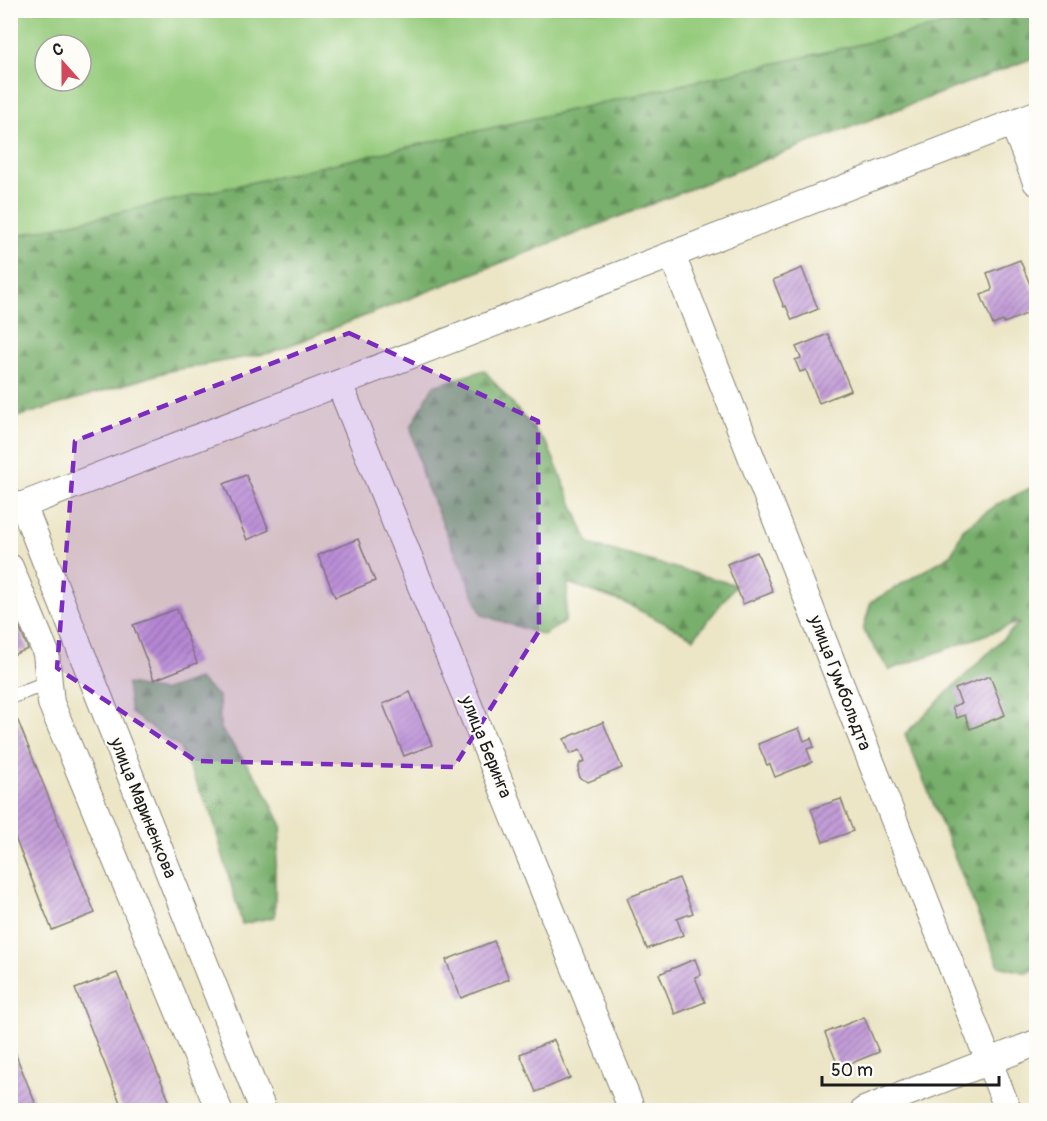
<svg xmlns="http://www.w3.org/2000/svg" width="1047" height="1121" font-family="Pangolin,sans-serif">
<defs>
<pattern id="forest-firs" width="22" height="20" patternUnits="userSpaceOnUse" patternTransform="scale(1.5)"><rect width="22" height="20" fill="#78af6c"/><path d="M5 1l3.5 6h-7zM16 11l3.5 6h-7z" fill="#628e58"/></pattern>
<pattern id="building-hatch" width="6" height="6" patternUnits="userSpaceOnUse" patternTransform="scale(1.5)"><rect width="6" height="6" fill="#c39dd8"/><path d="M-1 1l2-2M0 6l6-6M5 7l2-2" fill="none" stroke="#9e7fae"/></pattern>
</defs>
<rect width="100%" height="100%" fill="#fdfcf7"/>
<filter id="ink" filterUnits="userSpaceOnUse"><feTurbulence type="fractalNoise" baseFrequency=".0167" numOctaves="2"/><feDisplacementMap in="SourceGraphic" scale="12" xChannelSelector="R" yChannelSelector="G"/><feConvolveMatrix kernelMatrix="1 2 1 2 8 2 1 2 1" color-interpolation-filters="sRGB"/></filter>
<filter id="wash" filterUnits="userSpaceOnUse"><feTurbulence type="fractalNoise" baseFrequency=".008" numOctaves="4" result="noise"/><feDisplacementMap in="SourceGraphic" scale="24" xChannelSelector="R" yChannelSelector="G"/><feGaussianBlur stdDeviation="1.35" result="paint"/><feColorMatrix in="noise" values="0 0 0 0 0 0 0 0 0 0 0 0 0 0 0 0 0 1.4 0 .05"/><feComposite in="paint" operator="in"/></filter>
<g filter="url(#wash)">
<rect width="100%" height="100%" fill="#ece6c7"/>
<path fill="#95cb7c" stroke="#58744c" stroke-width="1.5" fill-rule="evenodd" d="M11,10L1010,11L11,237ZM45,45H81V81H45Z"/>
<g fill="url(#forest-firs)" stroke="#4a6644" stroke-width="1.5">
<polygon points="1010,10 1036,11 1036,57 777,155 270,353 169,371 11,419 11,237"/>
<polygon points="484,370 548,446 589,544 736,585 694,638 623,602 568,583 565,622 543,635 482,615 423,478 411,427 433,386"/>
<polygon points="1036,485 1036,969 1027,973 999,966 905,734 1020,622 889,670 863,630 871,602 951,555 963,529 998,504"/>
<polygon points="198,679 219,697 220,728 262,785 282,826 275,868 275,917 242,924 212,816 179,747 131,713 127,684 162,691"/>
</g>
<g id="blocks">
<g fill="url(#building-hatch)">
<polygon points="1020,260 1032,289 1036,290 1036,310 1004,323 1003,321 993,325 981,295 991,291 992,288 987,273"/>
<polygon points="802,268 818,309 792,320 786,306 784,307 773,280"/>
<polygon points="828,334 851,390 819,403 806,370 800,372 795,360 801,358 796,347"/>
<polygon points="246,475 269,530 247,540 224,484"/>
<polygon points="358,539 375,581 335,597 318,555"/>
<polygon points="757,552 773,592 743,604 727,564"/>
<polygon points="10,605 28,649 10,656"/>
<polygon points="177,609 197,663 154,680 133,625"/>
<polygon points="990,676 1005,715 970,729 965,715 957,718 952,707 961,703 955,689"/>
<polygon points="410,692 432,745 404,756 383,704"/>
<polygon points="18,721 95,913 52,930 10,825 10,724"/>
<polygon points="603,722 622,768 588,782 580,778 578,771 580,763 585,761 580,750 570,754 564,739"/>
<polygon points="799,728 804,741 811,738 814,747 807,749 812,762 775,777 770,764 767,765 758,744"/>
<polygon points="841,799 853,831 823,842 811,809"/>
<polygon points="679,878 693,913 677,919 683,935 647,949 627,898"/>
<polygon points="494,941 509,979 461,998 446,960"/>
<polygon points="695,959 701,975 695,977 705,1002 675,1014 659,974"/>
<polygon points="117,973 173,1110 123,1110 75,989"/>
<polygon points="864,1017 879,1052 839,1068 825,1033"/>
<polygon points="554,1040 570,1078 536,1092 520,1054"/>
<polygon points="10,1043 11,1043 38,1110 10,1110"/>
</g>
</g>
</g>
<g filter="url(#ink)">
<use href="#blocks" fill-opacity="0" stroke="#848172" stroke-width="1.5"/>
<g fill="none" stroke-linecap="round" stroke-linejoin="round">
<g stroke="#848172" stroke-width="16">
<polyline id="service" points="10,697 49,682"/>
</g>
<g stroke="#848172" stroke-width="28">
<g id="minor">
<polyline points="1013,123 1036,182"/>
<polyline points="672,255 1008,1110"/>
<polyline points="339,383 632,1110"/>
<polyline points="10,505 23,505 1036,114"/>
<polyline points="23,505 263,1110"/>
<polyline points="10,567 46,653 51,703 219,1110"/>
<polyline points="864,1110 1036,1043"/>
</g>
</g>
<use href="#service" stroke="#fff" stroke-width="14"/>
<use href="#minor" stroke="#fff" stroke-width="26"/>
</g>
</g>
<path fill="#7b2cbf" fill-opacity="0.2" stroke="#7b2cbf" stroke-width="4.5" stroke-dasharray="12 8" stroke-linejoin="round" d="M349,333L538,421L539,631L454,767L196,761L57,668L75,441Z"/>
<g text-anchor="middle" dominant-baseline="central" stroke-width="4.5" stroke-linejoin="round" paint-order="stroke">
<g font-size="18" fill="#1c1c1c" stroke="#fdfcf7">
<text transform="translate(840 683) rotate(69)">улица Гумбольдта</text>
<text transform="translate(486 747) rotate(68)">улица Беринга</text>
<text transform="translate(143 808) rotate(68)">улица Мариненкова</text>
</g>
</g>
<rect width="1047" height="1121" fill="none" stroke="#fdfcf7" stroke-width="36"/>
<g transform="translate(63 63) rotate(339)"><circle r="28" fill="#fdfcf7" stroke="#a3a29f" stroke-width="1.5"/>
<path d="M0-4.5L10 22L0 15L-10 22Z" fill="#d1495b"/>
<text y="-9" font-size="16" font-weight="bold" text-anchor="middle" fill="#1c1c1c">С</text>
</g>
<path d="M822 1076v9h177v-9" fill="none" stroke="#1c1c1c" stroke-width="3"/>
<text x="831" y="1076" font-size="18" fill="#1c1c1c" stroke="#fdfcf7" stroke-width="4.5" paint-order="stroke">50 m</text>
</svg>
